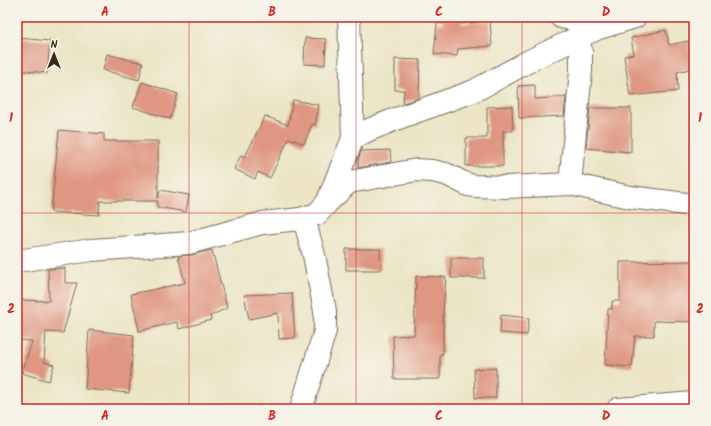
<svg xmlns="http://www.w3.org/2000/svg" width="711" height="426" font-family="Kalam,sans-serif">
<rect width="100%" height="100%" fill="#f7f3e8"/>
<filter id="ink" filterUnits="userSpaceOnUse"><feTurbulence type="fractalNoise" baseFrequency=".025" numOctaves="2"/><feDisplacementMap in="SourceGraphic" scale="8" xChannelSelector="R" yChannelSelector="G"/><feConvolveMatrix kernelMatrix="1 2 1 2 8 2 1 2 1" color-interpolation-filters="sRGB"/></filter>
<filter id="wash" filterUnits="userSpaceOnUse"><feTurbulence type="fractalNoise" baseFrequency=".012" numOctaves="4" result="noise"/><feDisplacementMap in="SourceGraphic" scale="16" xChannelSelector="R" yChannelSelector="G"/><feGaussianBlur stdDeviation="0.9" result="paint"/><feColorMatrix in="noise" values="0 0 0 0 0 0 0 0 0 0 0 0 0 0 0 0 0 1.4 0 .05"/><feComposite in="paint" operator="in"/></filter>
<g filter="url(#wash)">
<rect width="100%" height="100%" fill="#ebe5c6"/>
<g id="blocks">
<g fill="#df9682">
<polygon points="443,17 462,17 461,24 490,21 492,46 458,49 457,56 434,54 437,23 443,24"/>
<polygon points="666,30 669,45 688,41 694,68 677,72 678,91 630,96 624,56 634,54 631,38"/>
<polygon points="19,38 50,41 47,73 17,70"/>
<polygon points="305,38 326,39 325,65 304,64"/>
<polygon points="107,54 143,63 139,80 103,70"/>
<polygon points="395,59 420,60 419,98 403,103 404,90 395,90"/>
<polygon points="142,82 178,94 170,119 133,107"/>
<polygon points="535,85 535,99 566,97 564,116 519,118 518,86"/>
<polygon points="293,100 319,105 315,125 312,124 304,144 289,138 270,178 258,172 255,179 234,169 241,155 245,157 265,116 288,125"/>
<polygon points="512,106 513,131 503,131 503,166 466,166 466,138 487,138 487,107"/>
<polygon points="590,108 631,108 631,152 586,148"/>
<polygon points="59,130 104,134 104,141 158,141 158,198 160,190 189,195 186,212 157,207 158,201 100,201 99,215 51,212"/>
<polygon points="390,150 391,162 358,168 358,160 361,151"/>
<polygon points="346,249 380,249 381,270 346,270"/>
<polygon points="212,250 227,308 210,316 211,320 179,329 177,322 139,331 131,294 185,283 178,256 192,255"/>
<rect x="451" y="258" width="33" height="20"/>
<polygon points="694,261 694,322 654,321 654,336 635,336 632,367 605,365 608,309 612,309 612,301 620,301 620,262"/>
<polygon points="65,268 65,283 77,283 63,333 46,332 44,362 54,365 49,381 22,373 32,341 17,340 17,300 49,301 48,269"/>
<polygon points="416,276 446,277 443,311 443,354 440,354 440,379 394,379 393,336 414,335"/>
<polygon points="292,293 295,338 279,339 278,313 249,319 244,295"/>
<polygon points="501,315 529,318 527,335 500,333"/>
<polygon points="89,330 134,335 129,393 85,389"/>
<polygon points="496,368 496,398 475,398 474,369"/>
</g>
</g>
</g>
<g filter="url(#ink)">
<use href="#blocks" fill-opacity="0" stroke="#796b59" stroke-width="1"/>
<g fill="none" stroke-linecap="round" stroke-linejoin="round">
<g stroke="#796b59" stroke-width="24">
<g id="minor">
<polyline points="349,17 353,138"/>
<polyline points="561,17 591,23 596,29"/>
<polyline points="570,184 581,71 581,50 576,38"/>
<polyline points="330,200 349,182 417,170 432,171 446,174 468,185 475,186 506,187 570,184 630,197 694,205"/>
<polyline points="300,219 306,226 314,255 325,311 325,331 301,409"/>
<polyline points="17,261 92,250 189,243 262,223 300,219 317,214 327,203 353,138 371,129 396,119 474,91 531,60 596,29 635,17"/>
<polyline points="618,409 694,403"/>
</g>
</g>
<use href="#minor" stroke="#fff" stroke-width="22"/>
</g>
</g>
<path fill="none" stroke="#d62828" stroke-width="1" stroke-opacity="0.55" d="M189,17V409M356,17V409M522,17V409M17,213H694"/>
<rect width="711" height="426" fill="none" stroke="#f7f3e8" stroke-width="44"/>
<g transform="translate(54 54)" stroke="#f7f3e8" stroke-width="3" paint-order="stroke">
<path d="M0-3L7 15L0 10L-7 15Z" fill="#3b2a1e"/>
<text y="-6" font-size="11" font-weight="bold" text-anchor="middle" fill="#3b2a1e">N</text>
</g>
<rect x="22" y="22" width="667" height="382" fill="none" stroke="#d62828" stroke-width="1.5"/>
<g font-size="13" text-anchor="middle" font-weight="bold" fill="#d62828">
<text x="105" y="16">A</text>
<text x="272" y="16">B</text>
<text x="439" y="16">C</text>
<text x="606" y="16">D</text>
<text x="11" y="122">1</text>
<text x="700" y="122">1</text>
<text x="11" y="313">2</text>
<text x="700" y="313">2</text>
<text x="105" y="420">A</text>
<text x="272" y="420">B</text>
<text x="439" y="420">C</text>
<text x="606" y="420">D</text>
</g>
</svg>
